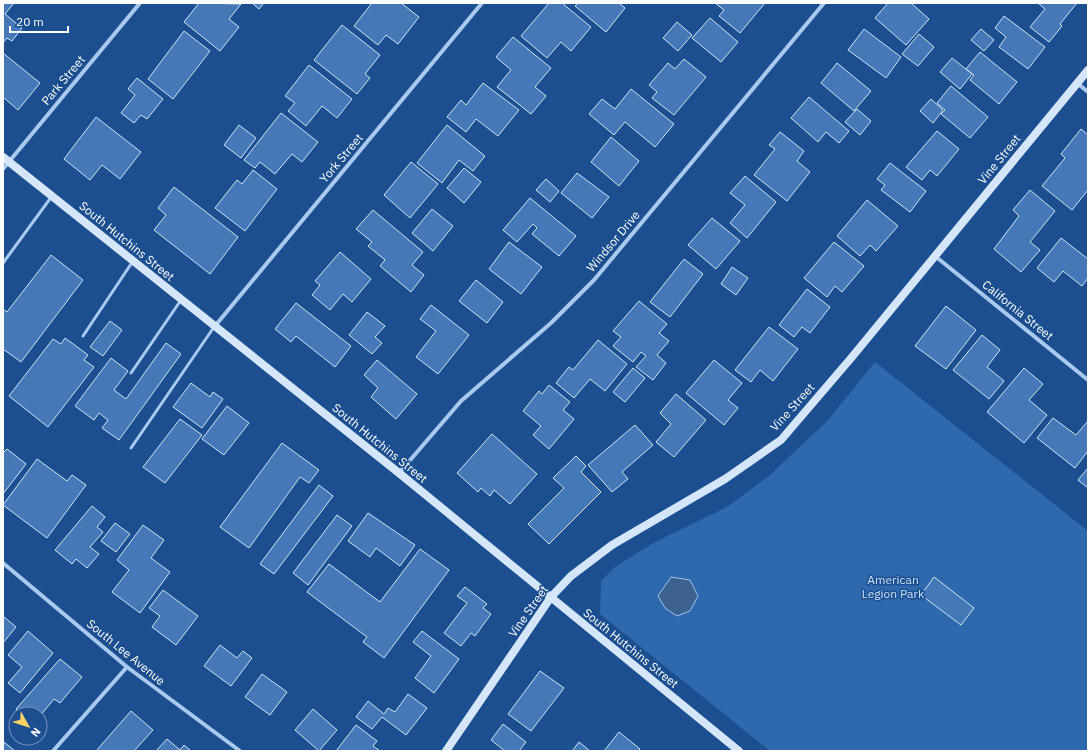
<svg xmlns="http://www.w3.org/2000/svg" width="1091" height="754" font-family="'IBM Plex Sans',sans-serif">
<rect width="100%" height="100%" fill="#1b4f8f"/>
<polygon fill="#2e69ad" points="875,362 1088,531 1088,751 770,751 600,614 601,581 615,567 655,542 727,507 770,475 828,420"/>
<polygon fill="#3c6290" stroke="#9cc4f0" points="671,577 690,580 698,596 690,611 677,616 665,608 658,596"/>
<g fill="#4478b7" stroke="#cfe3fa">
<polygon points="3,3 14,3 5,14 22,28 12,41 7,38 3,43"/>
<polygon points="199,3 241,4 229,19 239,27 220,51 184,22"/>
<polygon points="252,3 264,3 259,9"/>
<polygon points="372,3 401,3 419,17 398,44 386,35 378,45 354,26"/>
<polygon points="549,3 562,3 591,27 571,51 561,42 547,58 521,36"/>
<polygon points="578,3 619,3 625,8 606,32 575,6"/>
<polygon points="715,3 765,3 740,33 719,16 724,10"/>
<polygon points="888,3 911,3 929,19 906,45 875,18"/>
<polygon points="1038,3 1077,3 1060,24 1062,26 1049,42 1030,27 1045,9"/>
<polygon points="1004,16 1045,47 1028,69 999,47 1006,37 995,28"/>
<polygon points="710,18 738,42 721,62 692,38"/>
<polygon points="677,22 692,35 678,51 663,38"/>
<polygon points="342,25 380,55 365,74 370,78 357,94 314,60"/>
<polygon points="864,29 901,57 886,78 848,50"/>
<polygon points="981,29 994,40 984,51 971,40"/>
<polygon points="184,31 210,51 173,99 148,79"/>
<polygon points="919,34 934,47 918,66 902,54"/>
<polygon points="513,37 551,68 535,87 546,96 531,114 497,87 511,70 496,57"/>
<polygon points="980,52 1017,82 999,104 970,80 974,75 966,69"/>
<polygon points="3,53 40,83 18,110 3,97"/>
<polygon points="952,58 972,74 960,89 940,72"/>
<polygon points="684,59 706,77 674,115 652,98 657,92 649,85 668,63 675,69"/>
<polygon points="837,63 871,91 854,111 821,83"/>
<polygon points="309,65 352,99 337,118 322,106 306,126 288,111 295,103 285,96"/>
<polygon points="137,78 163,99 147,119 141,115 134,123 121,113 135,95 128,89"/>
<polygon points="483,83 519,110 498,136 476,119 466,132 447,117 461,100 466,105"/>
<polygon points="951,86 988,117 970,138 941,114 945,110 937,103"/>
<polygon points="631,89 674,124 655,147 625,122 614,135 589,114 602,99 615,109"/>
<polygon points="809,97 849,131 839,143 826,132 818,142 791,118"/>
<polygon points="931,99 943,110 933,123 920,111"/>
<polygon points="857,109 871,121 860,135 845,122"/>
<polygon points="281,113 318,142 302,162 292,154 275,174 260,162 255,168 244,160"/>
<polygon points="96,117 141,152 120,179 102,165 90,180 64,159"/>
<polygon points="239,125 256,138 241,158 224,145"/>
<polygon points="447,125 485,156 473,171 459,160 442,183 417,163"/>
<polygon points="1081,129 1088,135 1088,190 1072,210 1042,186 1065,158 1061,154"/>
<polygon points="937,131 959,149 937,176 930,170 922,180 906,167"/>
<polygon points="780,132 804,151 797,161 810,172 787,201 754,175 775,149 769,145"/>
<polygon points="611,137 639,161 619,186 591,162"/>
<polygon points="411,162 438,184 410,218 384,195"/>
<polygon points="890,163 926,191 910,212 881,190 885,185 877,179"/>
<polygon points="464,168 481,182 464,203 447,188"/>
<polygon points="253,170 277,189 245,231 215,208 237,180 242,184"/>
<polygon points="577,173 609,197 592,218 561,193"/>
<polygon points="745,176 776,202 747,238 730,223 745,205 730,193"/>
<polygon points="546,179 559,191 550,202 536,190"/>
<polygon points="174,187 238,237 210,274 154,230 166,215 158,208"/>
<polygon points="1030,190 1055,211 1030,242 1040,250 1021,272 994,249 1019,216 1013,210"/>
<polygon points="530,198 576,236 559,256 532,234 537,228 533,224 517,242 503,230"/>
<polygon points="867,200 898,226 876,251 870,245 860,256 837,236"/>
<polygon points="432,209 453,226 433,251 412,233"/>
<polygon points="373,210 423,252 412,265 424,275 411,292 380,266 385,260 368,246 372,242 356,229"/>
<polygon points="712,218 740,241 716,269 688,245"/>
<polygon points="1061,238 1088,259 1088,278 1082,286 1063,271 1054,282 1037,268"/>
<polygon points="509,242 542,267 521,294 489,269"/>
<polygon points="834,242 864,266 842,292 835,286 827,297 804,278"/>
<polygon points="340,252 371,279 352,302 343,294 330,310 312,295 320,285 315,281"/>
<polygon points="51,255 83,280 21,362 3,349 3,309 7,312"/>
<polygon points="684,259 703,274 670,317 650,302"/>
<polygon points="732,267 748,278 736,295 721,284"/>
<polygon points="476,280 503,302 487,323 459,301"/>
<polygon points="807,289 830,307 810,333 802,327 794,337 779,325"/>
<polygon points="639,301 667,324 659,333 669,341 657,355 666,363 653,380 636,367 646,356 641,352 633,362 613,346 621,337 613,331"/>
<polygon points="296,303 351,346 335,367 296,336 291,342 275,329"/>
<polygon points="431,305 469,335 438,374 416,357 436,331 420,319"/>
<polygon points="946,306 976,330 946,369 915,346"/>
<polygon points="367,312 385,326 375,337 382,343 372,354 349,335"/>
<polygon points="110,321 122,330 103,356 90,347"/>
<polygon points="769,327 798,349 773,381 760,370 751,382 735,370"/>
<polygon points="982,335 1000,350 987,367 1004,381 989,399 953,370"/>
<polygon points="65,338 88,355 84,360 94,367 48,427 9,396 53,339 61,344"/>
<polygon points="598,340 627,364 605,391 590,379 574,398 556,383 569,367 573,370"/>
<polygon points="166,343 181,354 119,440 102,428 108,420 99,413 94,420 75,406 111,358 128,371 114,390 126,399"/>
<polygon points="377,360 417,394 396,419 371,397 378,388 364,375"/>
<polygon points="714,360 742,383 728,400 738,408 724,425 686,393"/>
<polygon points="633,368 645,378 625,402 613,392"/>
<polygon points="1024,368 1043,384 1029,400 1047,415 1024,443 987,412"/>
<polygon points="191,383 210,397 213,392 223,399 202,428 173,407"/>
<polygon points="549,385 570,402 563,410 574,419 549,449 533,435 541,426 523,411 539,391 542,394"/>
<polygon points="676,394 706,420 674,457 656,442 671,424 660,413"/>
<polygon points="227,406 249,423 224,455 202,439"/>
<polygon points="1053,418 1076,435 1088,421 1088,451 1075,468 1037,438"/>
<polygon points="180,419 202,435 165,483 143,467"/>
<polygon points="635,425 653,445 622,472 628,479 612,492 588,465"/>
<polygon points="492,434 537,474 510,504 494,490 490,496 481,488 478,492 457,473"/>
<polygon points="282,443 319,470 309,483 300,477 249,548 220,527"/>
<polygon points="7,449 26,464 3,494 3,453"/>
<polygon points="576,456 586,466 581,472 601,492 549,544 528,524 564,488 553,478"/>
<polygon points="37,459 67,481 72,475 86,485 47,538 3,505"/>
<polygon points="1088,468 1088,488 1078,480"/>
<polygon points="319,485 333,496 274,574 260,564"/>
<polygon points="92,506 105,517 97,527 103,532 90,547 99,554 87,568 76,559 72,564 55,550"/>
<polygon points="368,513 415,545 400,566 376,548 370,557 348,541"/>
<polygon points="337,515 352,526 308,585 293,573"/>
<polygon points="115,523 130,534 116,552 101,541"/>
<polygon points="143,525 164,540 151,558 170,572 140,613 112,592 129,570 117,560"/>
<polygon points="420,549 449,570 384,658 363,642 367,637 307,592 329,564 380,602"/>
<polygon points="934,577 974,608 961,625 921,595"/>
<polygon points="465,587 487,604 483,608 491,614 475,636 471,633 461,646 444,633 467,603 457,596"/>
<polygon points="163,590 198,616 176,645 152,627 160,616 149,608"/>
<polygon points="3,616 16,627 3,643"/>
<polygon points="28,631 53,653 20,693 8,683 22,667 8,655"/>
<polygon points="422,631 459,659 434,693 415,678 431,656 413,642"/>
<polygon points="220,645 237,658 243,651 252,658 231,686 204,666"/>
<polygon points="60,659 82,677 60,703 54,699 40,716 40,714 22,714 16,709"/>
<polygon points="540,671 564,688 531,731 508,714"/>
<polygon points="262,674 287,692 270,715 245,697"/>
<polygon points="408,694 427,708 406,735 382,717 372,729 356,717 368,701 384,714 388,708 395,712"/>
<polygon points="313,709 337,730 319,751 295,730"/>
<polygon points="131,711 153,730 134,751 96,751"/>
<polygon points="503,724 526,742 519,751 505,751 491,740"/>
<polygon points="356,725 377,741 373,746 380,751 336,751"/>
<polygon points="619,732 640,749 638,751 604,751"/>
<polygon points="167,739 180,750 184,745 191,751 156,751"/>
<polygon points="4,742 15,751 3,751"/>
<polygon points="579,742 590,751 572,751"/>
</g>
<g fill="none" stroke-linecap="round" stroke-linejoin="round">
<g stroke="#a9c9ee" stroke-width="3">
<polyline points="3,263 52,196"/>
<polyline points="83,336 133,261"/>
<polyline points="131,373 181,300"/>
<polyline points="131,448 214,327"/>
</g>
<g stroke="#a9c9ee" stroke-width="4">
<polyline points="1077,83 1088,92"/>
<polyline points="3,169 140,3"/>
<polyline points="935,256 1088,380"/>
<polyline points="215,326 482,3"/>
<polyline points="399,473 461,401 551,323 594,280 824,3"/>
<polyline points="3,563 127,667 240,751"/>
<polyline points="53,751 127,667"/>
</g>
<g stroke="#d6e6fa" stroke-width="8">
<polyline points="3,157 399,473 739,751"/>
<polyline points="446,751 551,597 571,576 612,545 725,479 781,440 852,357 1088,70"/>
</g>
</g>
<g text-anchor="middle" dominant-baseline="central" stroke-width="3" stroke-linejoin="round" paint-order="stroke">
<g font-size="12" fill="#fff" stroke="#1b4f8f">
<text transform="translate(63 80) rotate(-50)">Park Street</text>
<text transform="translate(341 158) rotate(-50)">York Street</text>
<text transform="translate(999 159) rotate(-51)">Vine Street</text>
<text transform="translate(127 241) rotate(39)">South Hutchins Street</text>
<text transform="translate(613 241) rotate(-50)">Windsor Drive</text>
<text transform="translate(1018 310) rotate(39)">California Street</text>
<text transform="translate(792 407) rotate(-48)">Vine Street</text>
<text transform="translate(380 443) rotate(39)">South Hutchins Street</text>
<text transform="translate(528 611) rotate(-55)">Vine Street</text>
<text transform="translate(631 648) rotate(39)">South Hutchins Street</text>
<text transform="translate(126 652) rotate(39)">South Lee Avenue</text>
</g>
<g font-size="12" fill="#cfe3fa" stroke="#1b4f8f">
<text x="893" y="579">American<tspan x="893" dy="14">Legion Park</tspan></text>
</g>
</g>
<rect width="1091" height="754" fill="none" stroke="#ffffff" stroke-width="8"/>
<g transform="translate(28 726) rotate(129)"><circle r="19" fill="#1b4f8f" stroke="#7695bc"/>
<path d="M0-3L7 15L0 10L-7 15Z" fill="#ffd166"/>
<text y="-6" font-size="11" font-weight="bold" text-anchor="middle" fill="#ffffff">N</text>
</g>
<path d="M10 26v6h58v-6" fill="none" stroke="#ffffff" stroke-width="2"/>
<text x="16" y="26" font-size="12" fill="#ffffff" stroke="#1b4f8f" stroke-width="3" paint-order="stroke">20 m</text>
</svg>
